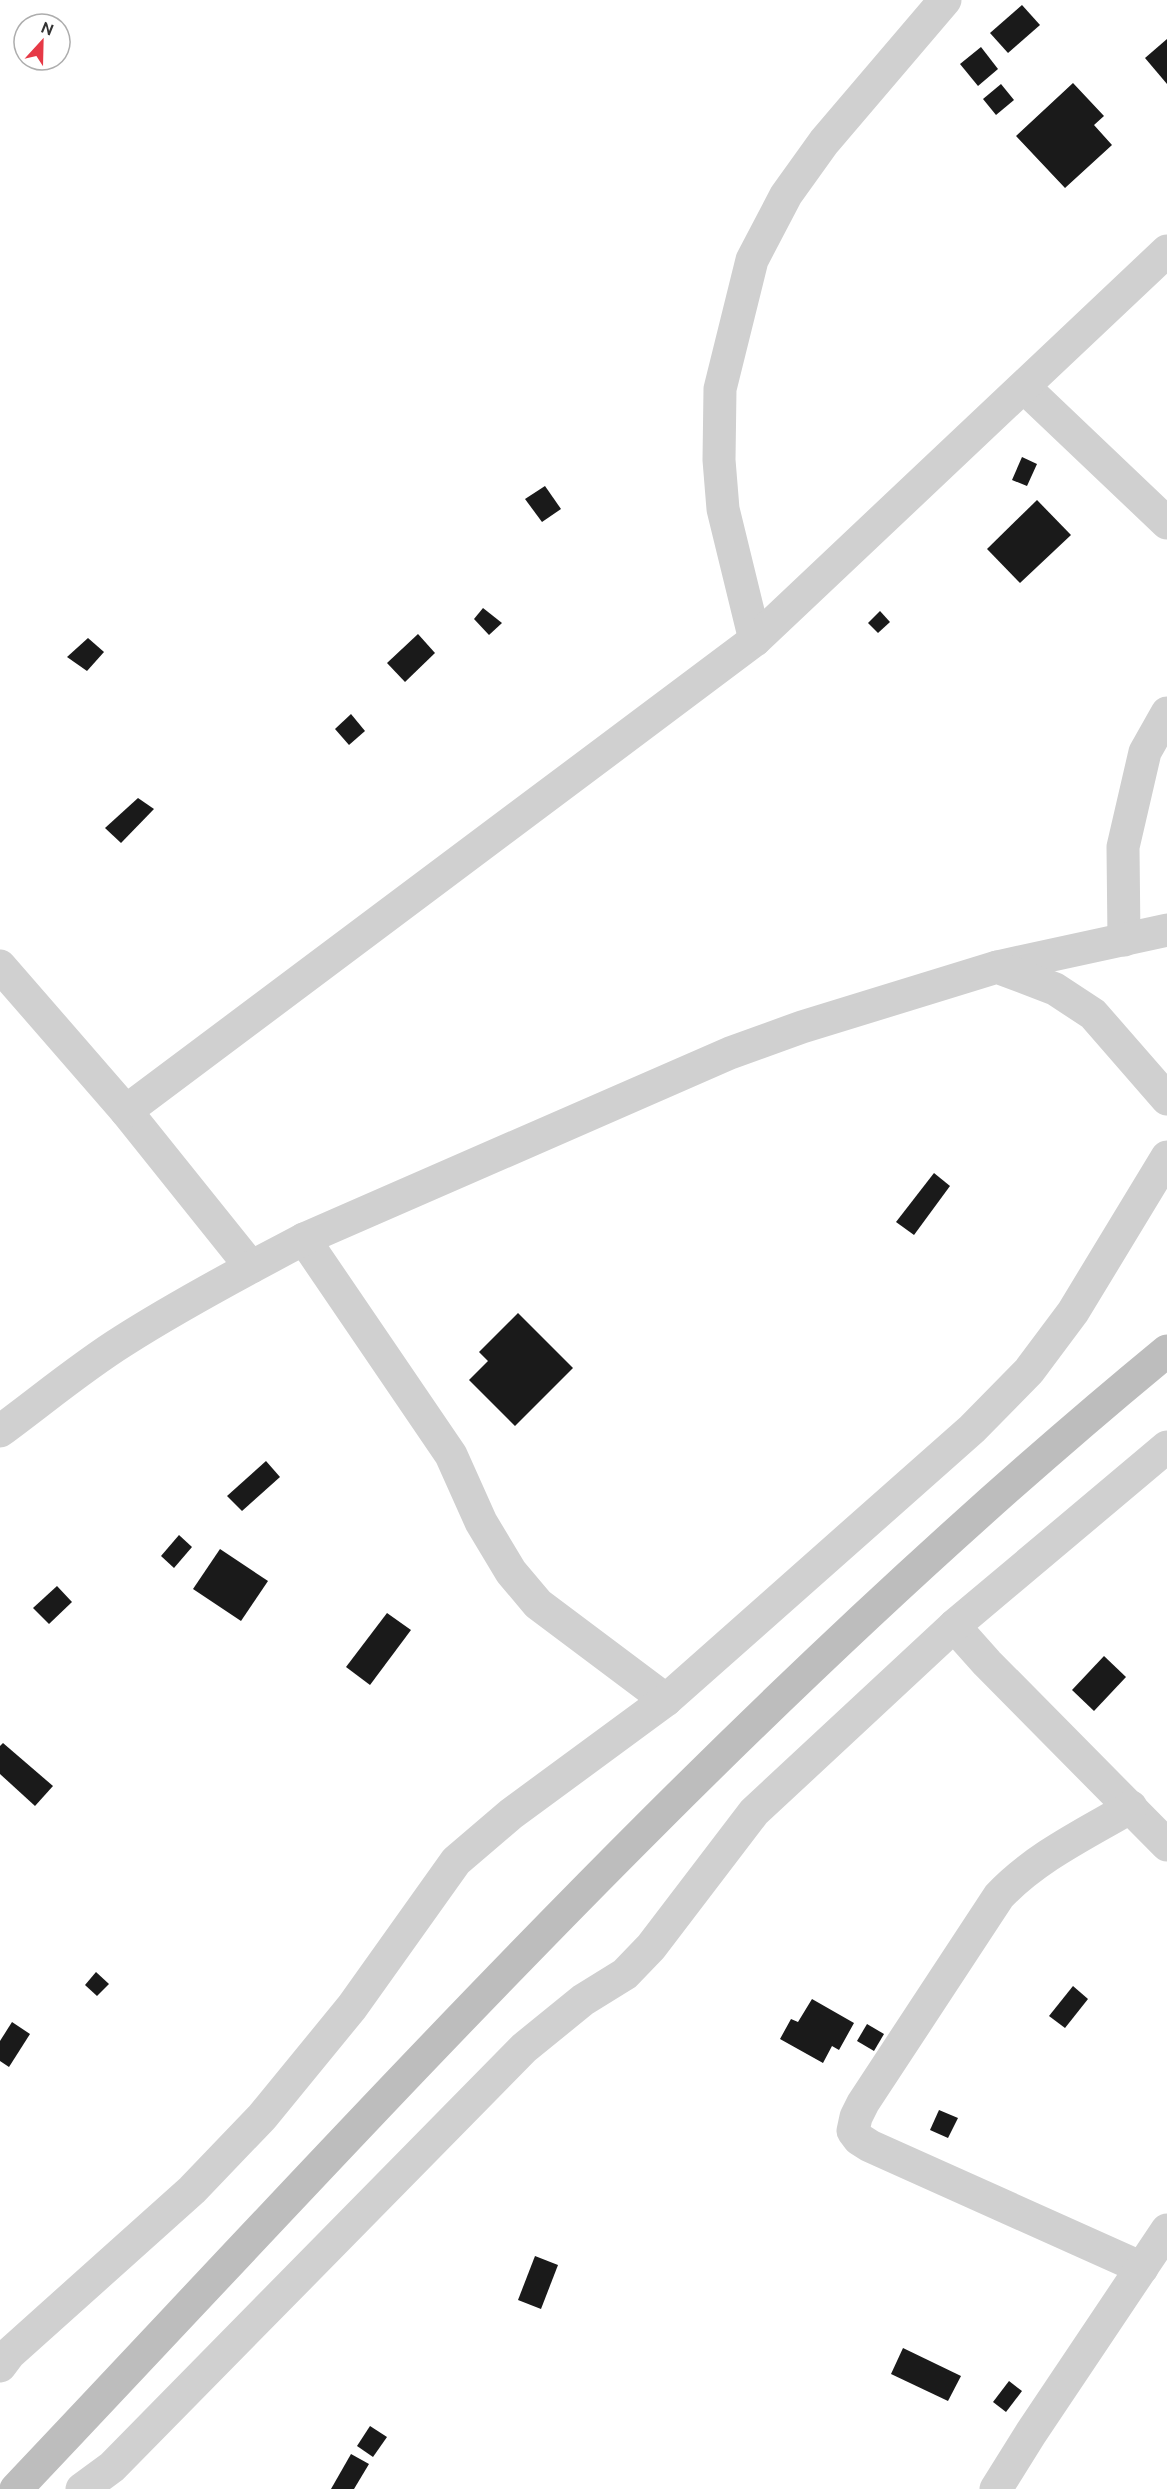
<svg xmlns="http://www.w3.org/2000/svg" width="1167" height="2489" font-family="Ubuntu,sans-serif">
<rect width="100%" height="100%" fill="#fff"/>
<g fill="#1a1a1a">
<polygon points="1022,5 1040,25 1008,53 990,33"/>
<polygon points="1167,39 1167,84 1145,58"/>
<polygon points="981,47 998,69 978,86 960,64"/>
<polygon points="1073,83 1104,116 1094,125 1112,145 1065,188 1016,136"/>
<polygon points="1001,84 1014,100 996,115 983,99"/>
<polygon points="1022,457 1037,464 1027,486 1012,480"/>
<polygon points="545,486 561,509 542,522 525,499"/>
<polygon points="1037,500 1071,535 1020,583 987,549"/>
<polygon points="483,608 502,623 489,635 474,619"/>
<polygon points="880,611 890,622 878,633 868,623"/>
<polygon points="418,634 435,653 405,682 387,663"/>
<polygon points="88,638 104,652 87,671 67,657"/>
<polygon points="351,714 365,731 349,745 335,729"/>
<polygon points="138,798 154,809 121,843 105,828"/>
<polygon points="934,1173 950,1186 914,1235 896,1222"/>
<polygon points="518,1313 573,1368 515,1426 469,1380 488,1361 479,1352"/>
<polygon points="266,1461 280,1477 242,1511 227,1496"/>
<polygon points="179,1535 192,1547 174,1568 161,1556"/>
<polygon points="220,1549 268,1581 241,1621 193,1589"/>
<polygon points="57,1586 72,1602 49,1624 33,1608"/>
<polygon points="387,1613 411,1630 370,1685 346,1667"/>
<polygon points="1104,1656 1126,1677 1094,1711 1072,1690"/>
<polygon points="3,1743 53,1786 35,1806 0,1774 0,1746"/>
<polygon points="96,1972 109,1984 97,1996 85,1985"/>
<polygon points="1073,1986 1088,1999 1065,2028 1049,2016"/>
<polygon points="812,1999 854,2023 839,2050 832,2046 823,2063 780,2039 791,2019 798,2022"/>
<polygon points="12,2022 30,2034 9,2067 0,2061 0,2041"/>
<polygon points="867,2024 884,2034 874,2051 857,2041"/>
<polygon points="939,2110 958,2118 948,2138 930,2130"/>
<polygon points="535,2256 558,2265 541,2309 518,2300"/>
<polygon points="903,2348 961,2376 948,2401 891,2374"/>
<polygon points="1009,2381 1022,2391 1006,2412 993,2402"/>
<polygon points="370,2426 387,2437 373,2457 357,2446"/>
<polygon points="351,2454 369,2464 354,2489 331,2489"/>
</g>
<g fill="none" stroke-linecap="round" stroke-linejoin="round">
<g stroke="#d0d0d0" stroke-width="33">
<polyline points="1024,387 1167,523"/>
<polyline points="755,640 723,509 719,460 720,389 752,260 786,195 824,142 945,0"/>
<polyline points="1124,940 1123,847 1145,752 1167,713"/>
<polyline points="0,966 126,1111 251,1267"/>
<polyline points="997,967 1167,930"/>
<polyline points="126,1111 755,640 1167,251"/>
<polyline points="304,1239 451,1455 481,1522 511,1572 538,1604 666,1700"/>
<path d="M0,1431C41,1401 80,1368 123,1341C181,1304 243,1271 304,1239L730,1053L802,1027L997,967L1055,989L1093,1014L1167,1099"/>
<polyline points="954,1626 987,1663 1167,1845"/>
<path d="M1131,1807C1085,1834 1036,1857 999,1896L863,2103L856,2117L853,2131L859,2139L870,2146L1142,2268"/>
<polyline points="0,2366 9,2354 192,2190 262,2117 352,2007 456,1861 511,1814 666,1700 972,1429 1029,1371 1073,1312 1167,1157"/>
<polyline points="82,2489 112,2467 524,2048 583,2000 625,1974 651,1947 754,1812 954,1626 1167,1447"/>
<polyline points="996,2489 1031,2433 1167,2230"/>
</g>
<path stroke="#bdbdbd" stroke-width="33" d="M16,2489C387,2097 749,1695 1167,1351"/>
</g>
<g transform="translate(42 42) rotate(22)"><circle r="28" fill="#ffffff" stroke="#adadad" stroke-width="1.5"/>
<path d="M0-4.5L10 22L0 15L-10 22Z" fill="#e63946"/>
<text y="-9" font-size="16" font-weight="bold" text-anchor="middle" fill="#333333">N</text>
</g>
</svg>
